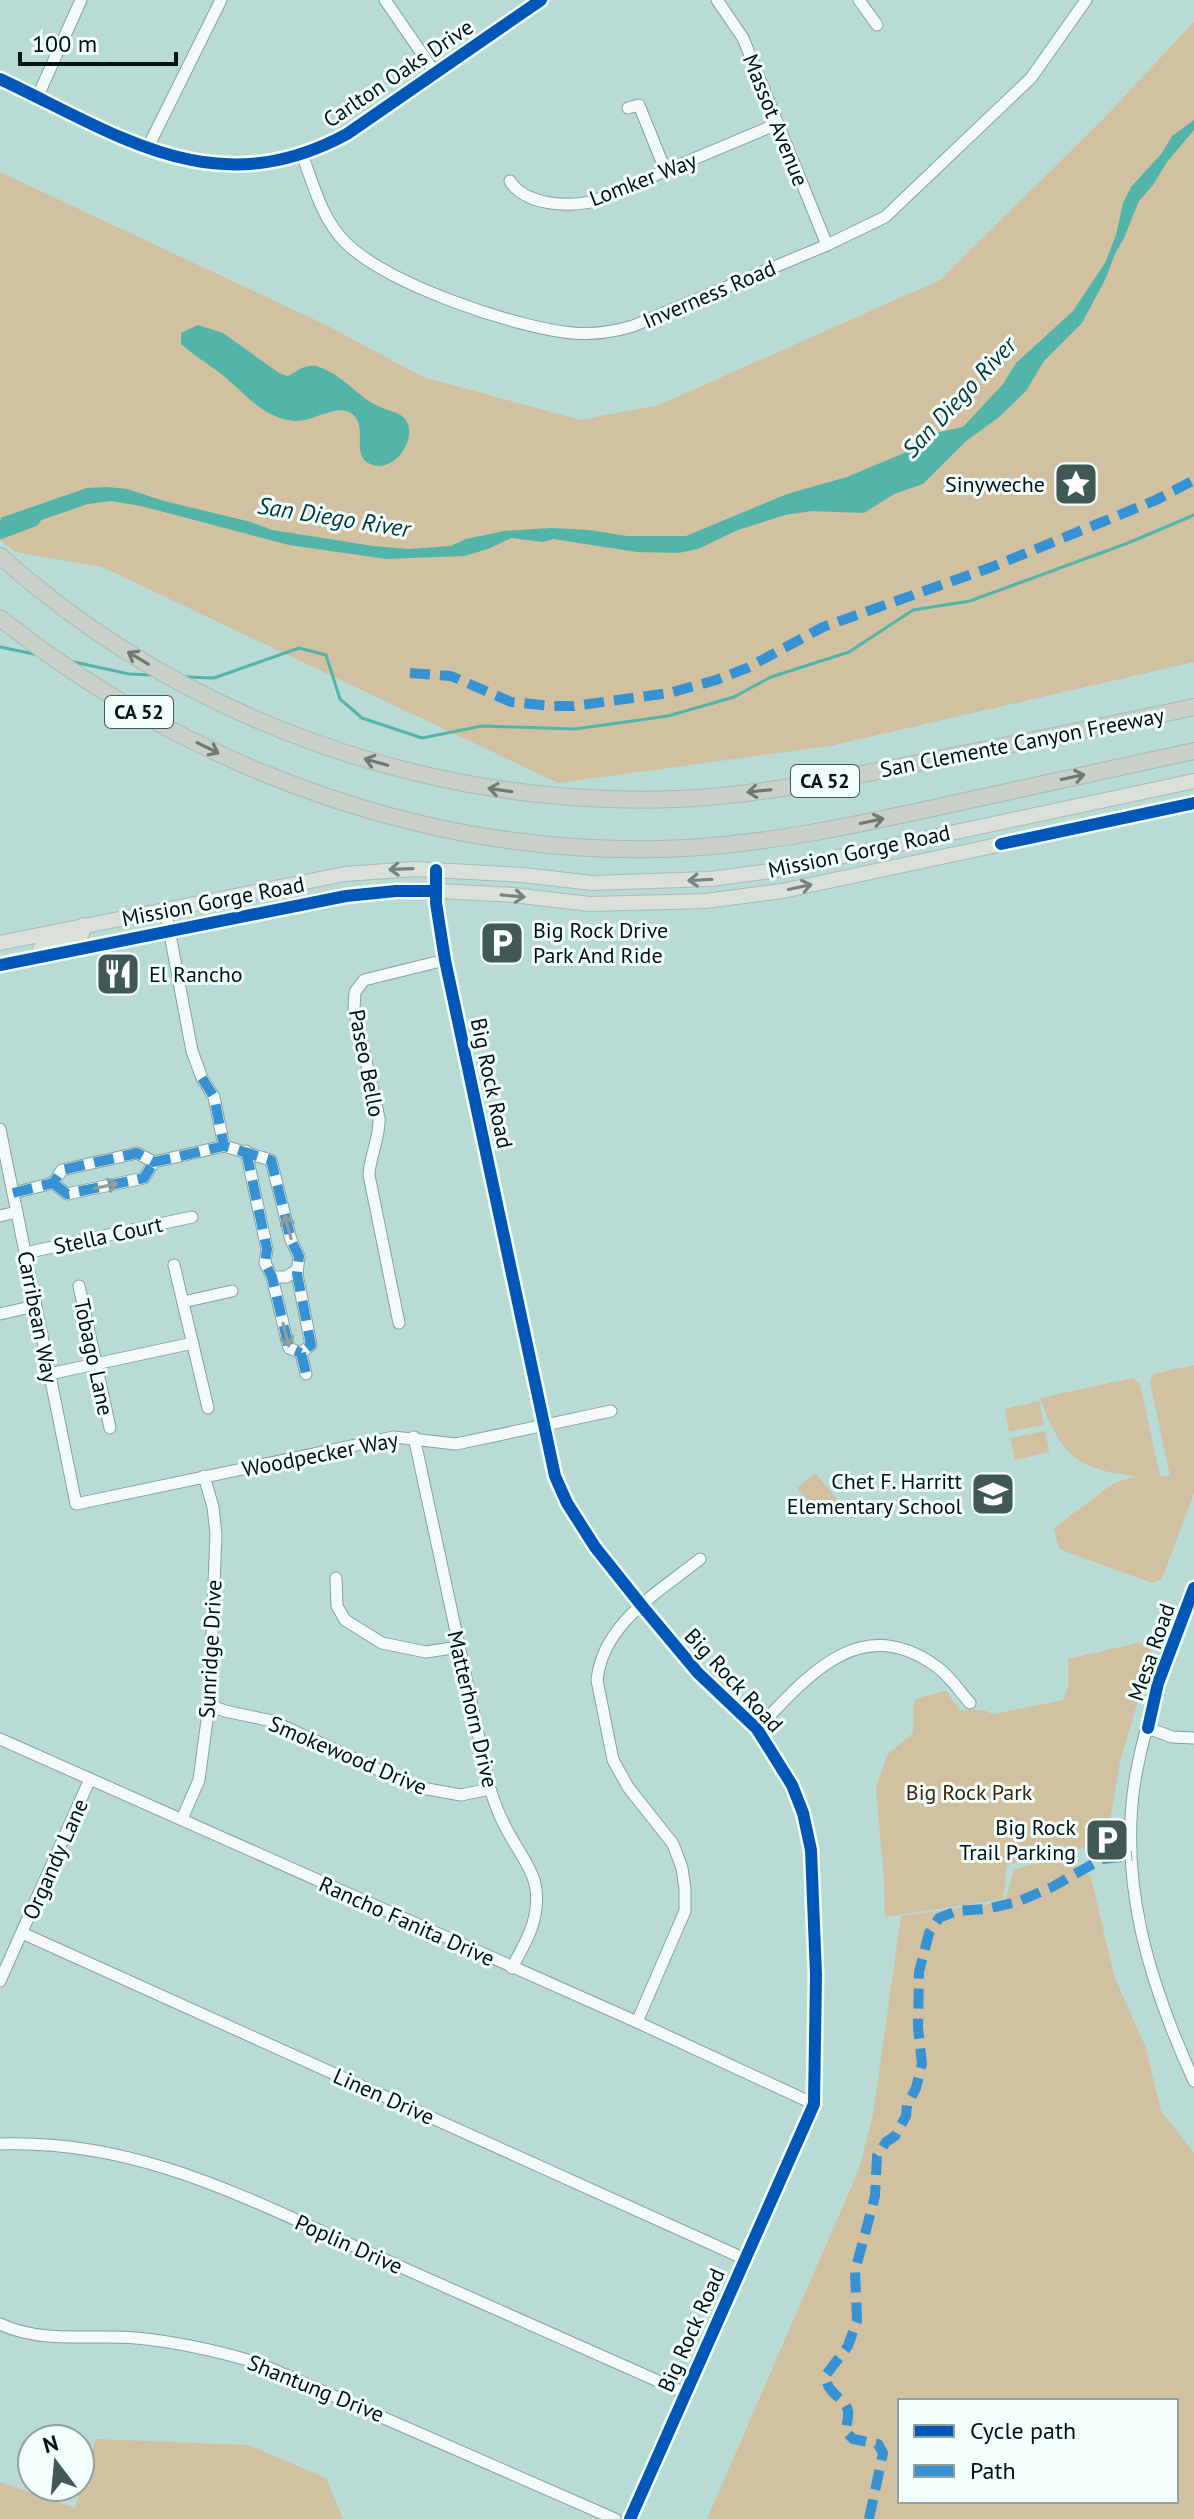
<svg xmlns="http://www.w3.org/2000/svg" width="1194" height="2519" font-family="'PT Sans',sans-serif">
<rect width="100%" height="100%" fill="#b9dbd6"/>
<g fill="#d1c1a1" fill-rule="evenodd">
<polygon points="1194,22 1194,662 830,746 558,783 102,567 15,552 0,540 0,172 324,324 423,377 580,420 659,405 940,280 1103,119"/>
<path d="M1194,1365V1493L1162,1579L1152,1583L1059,1549L1054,1528L1114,1483L1137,1476C1076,1470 1061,1455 1040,1398L1133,1378L1140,1384L1160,1476H1170L1150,1382L1153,1374Z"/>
<polygon points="1039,1401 1044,1425 1009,1432 1005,1409"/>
<polygon points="1045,1431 1049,1452 1015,1460 1010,1438"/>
<polygon points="815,1473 839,1501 821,1516 797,1488"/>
<polygon points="1156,1639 1120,1762 1106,1843 1007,1865 1003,1899 885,1917 884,1880 876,1788 887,1755 913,1733 914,1699 946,1691 960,1710 983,1710 993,1714 1063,1700 1069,1685 1068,1659"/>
<path d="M1064,1857L1091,1877L1114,1976L1146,2048L1161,2111L1194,2153V2519H707L859,2169L873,2115L901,1916L1005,1902L1014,1869ZM900,2401H1176V2501H900Z"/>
<polygon points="96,2439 248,2445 326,2478 343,2519 0,2519 0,2482 75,2508"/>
</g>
<g fill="#53b4aa">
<polygon points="1194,120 1194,130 1167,162 1153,185 1139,201 1124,238 1115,254 1106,278 1082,323 1044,361 1026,391 998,418 966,441 923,484 894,494 864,513 812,511 785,515 738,530 698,549 678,553 637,552 553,539 543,542 511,538 488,549 464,556 386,559 289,545 141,506 111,501 88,504 12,530 0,518 87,488 107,487 127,489 164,501 251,522 272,530 373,546 409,549 451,546 466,539 504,531 551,528 590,530 627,536 686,536 787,494 847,477 904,453 935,433 963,427 1003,384 1016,363 1073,311 1105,263 1116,235 1123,203 1131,187 1162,153 1172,136"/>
<path d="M198,325L223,333L279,373L288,376C297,371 305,364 316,366C345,375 358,399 383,408C392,412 404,413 408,424C415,444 392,474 370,464C349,455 371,423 349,412C334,405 312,422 296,421C263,420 244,391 220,373C207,363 193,355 181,344V333Z"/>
</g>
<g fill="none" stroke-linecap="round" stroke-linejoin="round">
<g stroke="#53b4aa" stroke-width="3">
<polyline points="0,647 39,655"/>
<polyline points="74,662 129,674 153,675"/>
<polyline points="185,677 214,678 299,648 326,655 340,699 362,718 422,738 482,726 575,729 668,716 734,697 771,677 849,652 913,610 970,601 1128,543 1194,515"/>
</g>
<polyline stroke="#53b4aa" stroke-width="18" points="0,530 32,518"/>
<g stroke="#87a29e" stroke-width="13">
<g id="minor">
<polyline points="385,0 436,74"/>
<polyline points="717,0 743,38 827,245"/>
<polyline points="859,0 877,25"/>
<polyline points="37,98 81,0"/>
<polyline points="628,108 639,105 666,172"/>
<polyline points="147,149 221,0"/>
<path d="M302,154C313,184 322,219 345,242C387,284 513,327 572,333C593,335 613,332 633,326L827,245L885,217L1031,78L1086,0"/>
<path d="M510,181C525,205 566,207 591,202L777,124"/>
<polyline points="436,870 436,903 445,960 555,1476 567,1503 595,1547 642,1606 698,1673 757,1729 792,1785 803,1813 811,1850 816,1975 814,2104 630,2519"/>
<polyline points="165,908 192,1051 202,1078 214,1097 224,1146"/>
<polyline points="0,1129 76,1504 394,1437 456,1444 611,1411"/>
<polyline points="246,1151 267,1249 265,1263 272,1277 289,1348 301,1353"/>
<polyline points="53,1183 67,1194 144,1178 154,1162"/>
<polyline points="13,1193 53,1183 62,1170 137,1153 154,1162 224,1146 271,1160 291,1240 299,1256 297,1274 311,1345 301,1353"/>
<polyline points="0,1216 17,1212"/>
<polyline points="25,1253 192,1217"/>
<polyline points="174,1265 208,1408"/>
<polyline points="272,1277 286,1277 297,1270"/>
<polyline points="79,1286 110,1428"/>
<polyline points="183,1302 232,1291"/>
<polyline points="0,1314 35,1306"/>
<path d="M399,1323L369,1175C370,1154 380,1139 379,1118L354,1008L355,992L364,980L445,960"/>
<polyline points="301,1353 306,1374"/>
<polyline points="49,1374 193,1343"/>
<path d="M414,1437L490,1789C494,1801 498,1813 504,1824C522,1862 546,1876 533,1923C529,1938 519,1954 512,1968"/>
<polyline points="336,1578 337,1606 345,1620 382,1643 426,1652 459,1647"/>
<path d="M1194,1588C1171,1649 1148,1710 1136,1774C1117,1881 1150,1985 1194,2081"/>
<polyline points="209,1705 225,1711 272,1721 416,1787 461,1795 490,1789"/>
<polyline points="1148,1728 1172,1737 1194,1738"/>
<path d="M757,1729C808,1676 860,1611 937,1667C951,1677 959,1691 970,1703"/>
<polyline points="0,1739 637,2022 814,2104"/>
<polyline points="182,1819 199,1780 209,1705 216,1534 213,1507 204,1476"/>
<polyline points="22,1933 745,2259"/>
<polyline points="0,1981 90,1779"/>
<path d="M637,2022L685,1911V1889L682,1868L673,1844L628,1787L613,1760L597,1680C603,1623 659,1592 700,1559"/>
<path d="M0,2144C140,2139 251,2201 374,2255C478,2301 582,2347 685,2393"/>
<path d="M0,2324C43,2344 90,2334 136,2338C178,2342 218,2351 258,2363L615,2519"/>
</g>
</g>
<g stroke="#aabab8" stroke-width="16">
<g id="major">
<path d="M0,79C119,135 214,206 347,134L541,0"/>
<polyline points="0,943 345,874 415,869 523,875 592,883 710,879 778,870 1194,781"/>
<polyline points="39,956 40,949 44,945 82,934 84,925"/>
<polyline points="0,965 346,896 420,890 513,895 590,904 705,901 782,891 1194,803"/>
</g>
</g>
<g stroke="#aabab8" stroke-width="18">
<g id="highway">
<path d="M0,556C183,720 430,808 676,799C756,796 835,779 914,764C1008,745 1101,727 1194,707"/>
<path d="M0,618C193,771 438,861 686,848C774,843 861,824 947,805C1029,787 1112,769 1194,751"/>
</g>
</g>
<use href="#minor" stroke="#f4faf9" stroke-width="11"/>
<use href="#major" stroke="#dae1db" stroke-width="14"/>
<use href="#highway" stroke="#c8d0c8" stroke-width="16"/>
<g stroke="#3692d3" stroke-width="10" stroke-dasharray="20 10" stroke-linecap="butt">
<polyline points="410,673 451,676 511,702 553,706 574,706 669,693 716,680 747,668 823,627 992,567 1156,500 1194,480"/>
<polyline points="202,1078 214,1097 224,1146"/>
<polyline points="246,1151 267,1249 265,1263 272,1277 289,1348 301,1353"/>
<polyline points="53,1183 67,1194 144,1178 154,1162"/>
<polyline points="13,1193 53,1183 62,1170 137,1153 154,1162 224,1146 271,1160 291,1240 299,1256 297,1274 311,1345 301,1353"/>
<polyline points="301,1353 306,1374"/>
<path d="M869,2519L883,2453L878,2444L853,2439L846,2432C846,2426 849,2417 848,2411C845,2397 828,2396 825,2376L848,2346L857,2320L855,2271L875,2196L877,2156L886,2142L895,2136L906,2116L907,2105L916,2088L922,2064L918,2028L919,1972L929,1933L939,1918L956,1911L986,1909L1017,1902L1052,1887L1102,1859L1132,1856"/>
</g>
<g stroke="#f3fffd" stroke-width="17">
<g id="cycleway">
<path d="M0,79C119,135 214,206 347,134L541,0"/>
<polyline points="1001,844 1194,803"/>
<polyline points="436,870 436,903 445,960 555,1476 567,1503 595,1547 642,1606 698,1673 757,1729 792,1785 803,1813 811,1850 816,1975 814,2104 630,2519"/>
<polyline points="0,965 346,896 396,891 436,891"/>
<polyline points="1148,1728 1158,1683 1194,1588"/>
</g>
</g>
<use href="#cycleway" stroke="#0057b8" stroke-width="12"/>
</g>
<defs><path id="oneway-shaft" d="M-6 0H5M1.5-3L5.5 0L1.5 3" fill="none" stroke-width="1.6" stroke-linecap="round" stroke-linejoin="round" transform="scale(2)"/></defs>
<g stroke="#6e7a75">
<use href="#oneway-shaft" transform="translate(138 658) rotate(-149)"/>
<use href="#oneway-shaft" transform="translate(208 748) rotate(26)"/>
<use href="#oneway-shaft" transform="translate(376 762) rotate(-164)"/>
<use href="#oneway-shaft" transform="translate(1073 777) rotate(-12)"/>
<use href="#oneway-shaft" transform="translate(500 790) rotate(-172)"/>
<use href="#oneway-shaft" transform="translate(759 791) rotate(174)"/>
<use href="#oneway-shaft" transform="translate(872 821) rotate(-12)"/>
</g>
<g stroke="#788480">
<use href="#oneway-shaft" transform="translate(401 869) rotate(178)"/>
<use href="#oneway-shaft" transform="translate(700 880) rotate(177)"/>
<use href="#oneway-shaft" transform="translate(800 887) rotate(-12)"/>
<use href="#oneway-shaft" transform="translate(513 896) rotate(5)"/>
</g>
<g stroke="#929d9c">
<use href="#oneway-shaft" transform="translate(106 1186) rotate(-12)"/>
<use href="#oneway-shaft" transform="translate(288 1227) rotate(-105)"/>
<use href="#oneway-shaft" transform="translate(286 1335) rotate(76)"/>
</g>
<defs>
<g id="sight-square" transform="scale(2.3)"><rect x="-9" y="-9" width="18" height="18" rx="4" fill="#415855" stroke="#f3fffd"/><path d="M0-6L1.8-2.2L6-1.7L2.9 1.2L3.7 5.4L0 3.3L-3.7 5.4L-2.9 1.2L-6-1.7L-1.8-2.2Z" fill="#fff"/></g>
<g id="parking-square" transform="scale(2.3)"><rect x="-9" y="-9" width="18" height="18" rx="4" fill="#415855" stroke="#f3fffd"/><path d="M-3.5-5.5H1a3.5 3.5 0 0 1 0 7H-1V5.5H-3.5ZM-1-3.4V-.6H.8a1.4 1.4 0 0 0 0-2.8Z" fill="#fff"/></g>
<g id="restaurant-square" transform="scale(2.3)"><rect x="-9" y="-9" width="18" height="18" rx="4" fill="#415855" stroke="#f3fffd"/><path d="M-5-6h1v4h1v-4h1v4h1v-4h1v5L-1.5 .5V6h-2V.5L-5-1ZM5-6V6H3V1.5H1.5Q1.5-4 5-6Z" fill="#fff"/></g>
<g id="school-square" transform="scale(2.3)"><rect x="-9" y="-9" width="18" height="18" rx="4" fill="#415855" stroke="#f3fffd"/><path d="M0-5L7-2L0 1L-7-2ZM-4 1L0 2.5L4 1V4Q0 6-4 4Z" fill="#fff"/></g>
</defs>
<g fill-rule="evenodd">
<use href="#sight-square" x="1076" y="484"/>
<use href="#parking-square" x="502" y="943"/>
<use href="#restaurant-square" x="118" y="974"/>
<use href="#school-square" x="993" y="1494"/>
<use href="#parking-square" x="1107" y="1840"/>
</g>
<g text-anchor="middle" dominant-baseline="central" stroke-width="6" stroke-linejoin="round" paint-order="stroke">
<g fill="#f3fffd" stroke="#495957" stroke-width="2">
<rect x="105" y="696" width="68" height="32" rx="6"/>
<rect x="791" y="765" width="68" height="32" rx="6"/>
</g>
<g font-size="20" font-weight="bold" fill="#001210">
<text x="139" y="712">CA 52</text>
<text x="825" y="781">CA 52</text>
</g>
<g font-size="22" fill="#001210" stroke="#f3fffd">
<text transform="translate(398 73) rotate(-34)">Carlton Oaks Drive</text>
<text transform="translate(776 120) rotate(68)">Massot Avenue</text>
<text transform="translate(643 179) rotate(-21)">Lomker Way</text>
<text transform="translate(709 294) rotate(-23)">Inverness Road</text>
<text transform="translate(1022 742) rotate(-11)">San Clemente Canyon Freeway</text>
<text transform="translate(859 851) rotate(-12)">Mission Gorge Road</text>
<text transform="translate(213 901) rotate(-11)">Mission Gorge Road</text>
<text transform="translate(367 1063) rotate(79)">Paseo Bello</text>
<text transform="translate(492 1083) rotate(78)">Big Rock Road</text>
<text transform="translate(108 1235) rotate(-12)">Stella Court</text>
<text transform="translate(38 1317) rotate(79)">Carribean Way</text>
<text transform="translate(94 1357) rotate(78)">Tobago Lane</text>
<text transform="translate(320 1454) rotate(-11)">Woodpecker Way</text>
<text transform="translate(210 1649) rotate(-87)">Sunridge Drive</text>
<text transform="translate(1151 1652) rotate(-71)">Mesa Road</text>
<text transform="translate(734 1680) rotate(47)">Big Rock Road</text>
<text transform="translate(473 1709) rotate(77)">Matterhorn Drive</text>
<text transform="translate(348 1755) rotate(23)">Smokewood Drive</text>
<text transform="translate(55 1859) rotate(-66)">Organdy Lane</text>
<text transform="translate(407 1921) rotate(24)">Rancho Fanita Drive</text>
<text transform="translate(384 2096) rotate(24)">Linen Drive</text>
<text transform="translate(349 2244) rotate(24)">Poplin Drive</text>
<text transform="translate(691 2330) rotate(-66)">Big Rock Road</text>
<text transform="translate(316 2388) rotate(22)">Shantung Drive</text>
</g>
<g font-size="22" fill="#001210" stroke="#f3fffd" text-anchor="end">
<text x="1045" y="484">Sinyweche</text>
<text x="533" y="930" text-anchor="start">Big Rock Drive<tspan x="533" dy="25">Park And Ride</tspan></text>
<text x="149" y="974" text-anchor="start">El Rancho</text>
<text x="962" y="1481">Chet F. Harritt<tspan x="962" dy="25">Elementary School</tspan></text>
<text x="1076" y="1827">Big Rock<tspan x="1076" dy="25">Trail Parking</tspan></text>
</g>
<g font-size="22" fill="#3d2409" stroke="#f3fffd">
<text x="969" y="1792">Big Rock Park</text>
</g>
<g font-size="24" font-style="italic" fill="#013934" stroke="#f3fffd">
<text transform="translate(959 397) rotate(-47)">San Diego River</text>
<text transform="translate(334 517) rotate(9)">San Diego River</text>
</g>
</g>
<rect x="898" y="2399" width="280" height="104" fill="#f3fffd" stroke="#92a09e" stroke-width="2"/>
<rect x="914" y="2425" width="40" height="12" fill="#0057b8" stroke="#92a09e" stroke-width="2"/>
<text x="970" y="2439" font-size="24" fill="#001210">Cycle path</text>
<rect x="914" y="2465" width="40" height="12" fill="#3692d3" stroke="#92a09e" stroke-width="2"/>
<text x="970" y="2479" font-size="24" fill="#001210">Path</text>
<g transform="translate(56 2463) rotate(344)"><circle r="38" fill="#f3fffd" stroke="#92a09e" stroke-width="2"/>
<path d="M0-6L14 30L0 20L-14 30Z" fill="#415855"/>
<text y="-12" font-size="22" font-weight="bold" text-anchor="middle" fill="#001210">N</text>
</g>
<path d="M20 52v12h156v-12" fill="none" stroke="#001210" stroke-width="4"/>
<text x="32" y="52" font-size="24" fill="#001210" stroke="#f3fffd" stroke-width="6" paint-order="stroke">100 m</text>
</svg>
